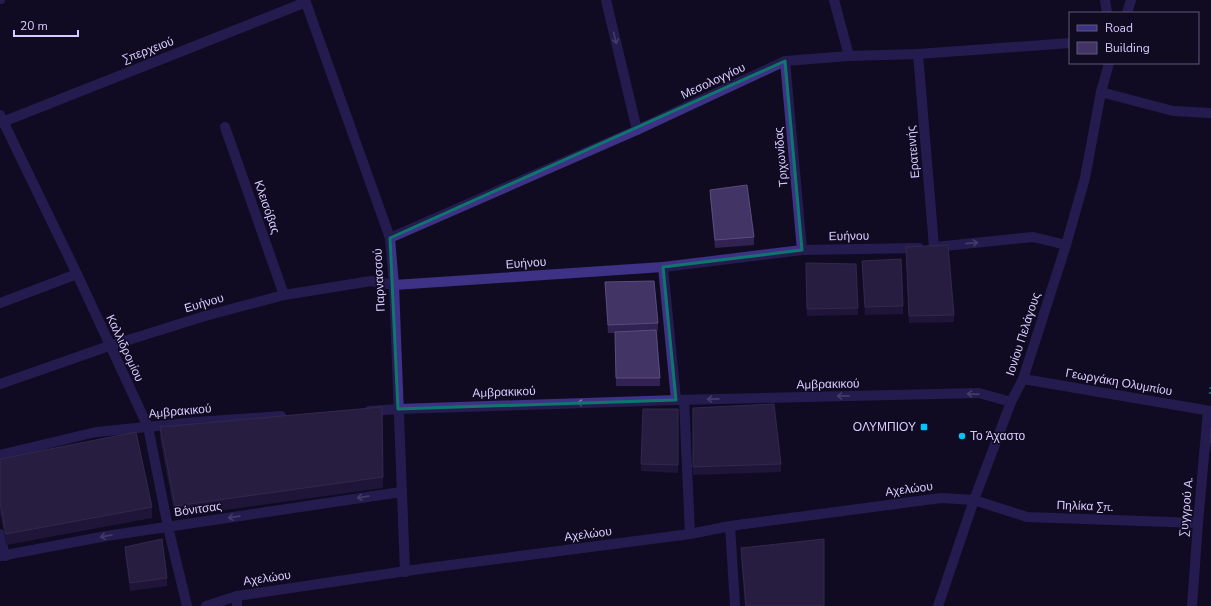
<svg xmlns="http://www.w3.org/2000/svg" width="1211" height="606" font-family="'Nunito Sans',sans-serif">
<rect width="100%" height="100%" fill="#110b22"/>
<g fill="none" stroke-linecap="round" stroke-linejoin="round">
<polyline stroke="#22b7bd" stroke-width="2.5" stroke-dasharray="2 3" stroke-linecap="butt" points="1210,394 1211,385"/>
<polyline stroke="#3d3286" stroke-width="8" points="0,0 1,0"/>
<g stroke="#3d3286" stroke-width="10">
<polyline points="305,0 390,238 394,285 405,572"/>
<polyline points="606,0 637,130"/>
<polyline points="834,0 849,56"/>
<polyline points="1105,0 1107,13"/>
<polyline points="1127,13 1131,0"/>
<polyline points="918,54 934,247"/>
<polyline points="785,61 802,250"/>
<polyline points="1101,92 1173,111 1211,113"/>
<polyline points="0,115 77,274 148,427 168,527 187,606"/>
<polyline points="0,123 306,2"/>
<polyline points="225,127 284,295"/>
<polyline points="390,238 637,130 785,61 849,56 918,54 1070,43"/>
<polyline points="935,247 1033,237 1066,245"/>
<polyline points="663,267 676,400"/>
<polyline points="0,303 77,274"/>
<polyline points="1023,379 1211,411"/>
<polyline points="0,384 109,346 205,316 284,295 371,281 394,285 663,267 802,250 919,248"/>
<polyline points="684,400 690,534"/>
<polyline points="369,411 398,409 676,400 979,393 1011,402"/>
<polyline points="0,455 96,432 197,422 281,416"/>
<polyline points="730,526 735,606"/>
<polyline points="0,534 5,556"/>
<polyline points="0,556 106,536 401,492"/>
<polyline points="237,596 237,606"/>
<polyline points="206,606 237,596 420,569 690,534 730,526 941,498 974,500 1027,517 1198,523"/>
<polyline points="938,606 974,500 1011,402 1023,379 1066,245 1085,178 1101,92 1109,63"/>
<polyline points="1192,606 1198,523 1208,411"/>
</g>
</g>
<g fill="#312252">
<polygon points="710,190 754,237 754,245 715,248 710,198"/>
<polygon points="906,247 954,315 954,322 909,323"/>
<polygon points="862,261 903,306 903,314 865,315"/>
<polygon points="806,263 858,308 858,315 807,316"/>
<polygon points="605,282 658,323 658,331 657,331 660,378 660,386 616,386 615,333 608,333"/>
<polygon points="693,408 781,464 781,472 693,475"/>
<polygon points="678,409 678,473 641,471 641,464"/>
<polygon points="160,427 383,477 383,488 175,517 160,438"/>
<polygon points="1211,428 1211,451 1210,451"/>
<polygon points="0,459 152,507 152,518 6,545 0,513"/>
<polygon points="125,547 167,578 167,586 130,591 125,555"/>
<polygon points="741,548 824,606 745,606 741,556"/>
</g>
<g fill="#423465" stroke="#5a4c7d">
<polygon points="747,185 754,237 715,240 710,190"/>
<polygon points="948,245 954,315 909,316 906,247"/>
<polygon points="901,259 903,306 865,307 862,261"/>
<polygon points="806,263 856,264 858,308 807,309"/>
<polygon points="654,281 658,323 608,325 605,282"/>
<polygon points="656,330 660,378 616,378 615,332"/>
<polygon points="774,404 781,464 693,467 693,408"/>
<polygon points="382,407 383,477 175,506 160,427"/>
<polygon points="643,409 678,409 678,465 641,464"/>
<polygon points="1211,428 1211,443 1210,443"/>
<polygon points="136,432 152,507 6,534 0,502 0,459"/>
<polygon points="162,539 167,578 130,583 125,547"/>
<polygon points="824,539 824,606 746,606 741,548"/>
</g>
<defs><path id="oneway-shaft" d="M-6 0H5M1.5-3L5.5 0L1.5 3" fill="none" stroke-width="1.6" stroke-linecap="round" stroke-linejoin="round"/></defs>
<g stroke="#8277bc">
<use href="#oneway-shaft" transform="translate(615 38) rotate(76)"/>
<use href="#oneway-shaft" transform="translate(972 243) rotate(-6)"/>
<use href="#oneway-shaft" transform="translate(973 394) rotate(-179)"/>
<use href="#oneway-shaft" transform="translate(843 396) rotate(179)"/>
<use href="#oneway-shaft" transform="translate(713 399) rotate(179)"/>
<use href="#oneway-shaft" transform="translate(583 403) rotate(178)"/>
<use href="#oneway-shaft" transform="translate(363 497) rotate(172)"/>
<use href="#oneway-shaft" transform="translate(234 517) rotate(172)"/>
<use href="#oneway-shaft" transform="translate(106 536) rotate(170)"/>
</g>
<path d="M0 0H1211V606H0ZM785,61L802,250L663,267L676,400L398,409L390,238Z" fill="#110b22" fill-opacity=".55" fill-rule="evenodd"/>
<path fill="none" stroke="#0f766e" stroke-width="3" stroke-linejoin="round" d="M785,61L802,250L663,267L676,400L398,409L390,238Z"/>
<g fill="#00c5f7" stroke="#110b22" stroke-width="1.5">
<rect x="920" y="423" width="8" height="8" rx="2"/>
<circle cx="962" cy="436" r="4"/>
</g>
<g text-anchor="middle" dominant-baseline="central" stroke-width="3" stroke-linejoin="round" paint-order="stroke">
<g font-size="12" fill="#d7ccff" stroke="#110b22">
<text transform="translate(148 50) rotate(-21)">Σπερχειού</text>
<text transform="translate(713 81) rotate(-25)">Μεσολογγίου</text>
<text transform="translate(913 152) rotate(-95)">Ερατεινής</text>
<text transform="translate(781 157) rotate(-95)">Τριχωνίδας</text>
<text transform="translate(267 207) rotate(71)">Κλεισόβας</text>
<text transform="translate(849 236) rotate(-1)">Ευήνου</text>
<text transform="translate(526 263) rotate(-4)">Ευήνου</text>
<text transform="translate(379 280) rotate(-93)">Παρνασσού</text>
<text transform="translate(204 303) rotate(-16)">Ευήνου</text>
<text transform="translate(1023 334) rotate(-72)">Ιονίου Πελάγους</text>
<text transform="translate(125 348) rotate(65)">Καλλιδρομίου</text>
<text transform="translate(1119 382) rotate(10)">Γεωργάκη Ολυμπίου</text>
<text transform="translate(828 384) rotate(-1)">Αμβρακικού</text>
<text transform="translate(504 392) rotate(-2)">Αμβρακικού</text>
<text transform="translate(180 411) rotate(-5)">Αμβρακικού</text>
<text transform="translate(909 489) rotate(-7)">Αχελώου</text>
<text transform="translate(1085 506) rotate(2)">Πηλίκα Σπ.</text>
<text transform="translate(1186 507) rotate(-85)">Συγγρού Α.</text>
<text transform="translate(198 509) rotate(-8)">Βόνιτσας</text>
<text transform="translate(588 534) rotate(-7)">Αχελώου</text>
<text transform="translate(267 578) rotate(-8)">Αχελώου</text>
</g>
<g font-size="12" fill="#d7ccff" stroke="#110b22" text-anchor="end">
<text x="916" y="427">ΟΛΥΜΠΙΟΥ</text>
<text x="970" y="436" text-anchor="start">Το Άχαστο</text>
</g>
</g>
<rect x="1069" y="12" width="130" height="52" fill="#110b22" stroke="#60587a"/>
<rect x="1077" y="25" width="20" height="6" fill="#3d3286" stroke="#60587a"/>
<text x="1105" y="32" font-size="12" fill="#d7ccff">Road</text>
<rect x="1077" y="42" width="20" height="12" fill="#423465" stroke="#60587a"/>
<text x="1105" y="52" font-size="12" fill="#d7ccff">Building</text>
<path d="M14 30v6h64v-6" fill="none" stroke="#d7ccff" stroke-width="2"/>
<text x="20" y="30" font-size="12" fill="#d7ccff" stroke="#110b22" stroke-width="3" paint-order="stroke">20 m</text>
</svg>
